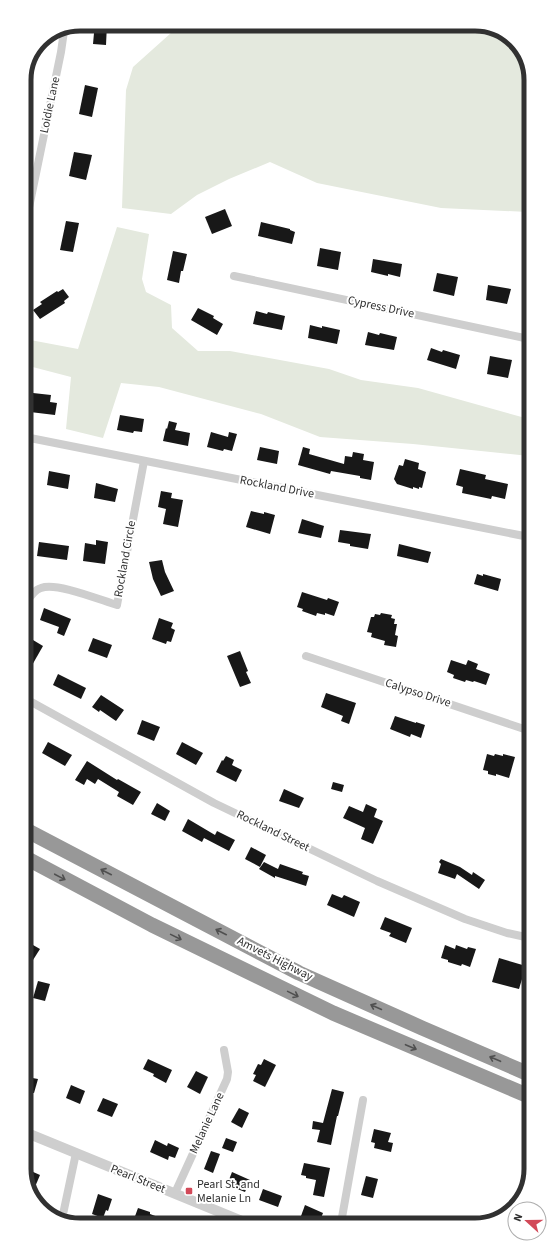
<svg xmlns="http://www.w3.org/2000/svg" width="555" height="1249" font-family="'Source Sans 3',sans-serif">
<rect width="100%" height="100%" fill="#fff"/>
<g fill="#e4e9de">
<polygon points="181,24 479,24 509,36 528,62 528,212 441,208 317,183 270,162 229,179 197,195 171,214 122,208 126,90 133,67"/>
<polygon points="117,227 149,234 142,279 146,292 171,305 172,328 198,351 230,351 329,369 361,380 418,388 529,419 529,456 413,444 320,437 261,414 159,387 121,383 103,438 66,429 71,377 25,365 25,339 78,349"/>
</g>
<g fill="#181818">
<polygon points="90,24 107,24 106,45 93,44 94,33 89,32"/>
<polygon points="85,85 98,88 92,117 79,114"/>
<polygon points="74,152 92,155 86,180 69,176"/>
<polygon points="225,209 232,226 212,234 205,217"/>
<polygon points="66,221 79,223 73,252 60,250"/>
<polygon points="261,222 290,229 290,230 295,232 292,244 258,236"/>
<polygon points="320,248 341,252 338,270 317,266"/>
<polygon points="173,251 187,254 183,271 181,271 179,283 167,280"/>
<polygon points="373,259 402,264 400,277 388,274 388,276 371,272"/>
<polygon points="437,273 458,277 454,296 433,291"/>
<polygon points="488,285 511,289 507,304 486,300"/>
<polygon points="63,289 69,297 64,301 65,303 40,319 33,310 42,304 40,302 57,291 58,292"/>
<polygon points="198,308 214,316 213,318 223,324 217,335 191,320"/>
<polygon points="256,311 267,314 268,312 285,316 282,330 253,324"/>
<polygon points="310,325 322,328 322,326 340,330 337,344 308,338"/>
<polygon points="368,332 379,335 380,333 397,337 394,350 365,345"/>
<polygon points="431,348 442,352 443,350 460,355 456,369 427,360"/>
<polygon points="490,356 512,360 508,378 487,374"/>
<polygon points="33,393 51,395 50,402 57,403 55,415 30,412"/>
<polygon points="120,415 144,419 142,432 134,431 133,433 117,430"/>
<polygon points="169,421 177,423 175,430 190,433 188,446 163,441 166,428 167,429"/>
<polygon points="211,432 228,437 229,432 237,434 232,451 224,449 223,451 207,447"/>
<polygon points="260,447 279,451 277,464 257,460"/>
<polygon points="303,447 310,449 309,454 344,464 345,456 352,457 353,452 364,454 363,460 374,462 371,480 360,478 360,476 331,471 330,474 298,465"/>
<polygon points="405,459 419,463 418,469 426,472 422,488 419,487 419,489 413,487 413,489 397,484 394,479 399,465 403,466"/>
<polygon points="460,469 486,475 485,479 508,484 505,499 492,496 491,499 462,493 463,487 456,485"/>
<polygon points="49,471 70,475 68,489 47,485"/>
<polygon points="96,483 118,489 115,502 94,498"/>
<polygon points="161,491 172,493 171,498 183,500 178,527 163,524 166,509 158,507"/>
<polygon points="251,511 264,514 264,512 275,515 270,534 246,527"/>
<polygon points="302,519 324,526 321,538 298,533"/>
<polygon points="340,530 371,534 368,549 350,546 350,544 338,542"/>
<polygon points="96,540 108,542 105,564 83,561 85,543 96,545"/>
<polygon points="39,542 69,546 67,560 37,556"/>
<polygon points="399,544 431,552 428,563 397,556"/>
<polygon points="162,560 165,572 174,591 161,596 153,579 149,562"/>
<polygon points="477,574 483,576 483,574 501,579 498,591 474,584"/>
<polygon points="302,592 327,600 328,598 339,602 334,616 325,613 325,615 317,613 316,616 302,611 303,609 297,607"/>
<polygon points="44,608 71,619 64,636 57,633 59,627 40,620"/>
<polygon points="381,613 392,615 391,618 395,619 394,624 397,624 395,635 398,636 396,647 384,645 385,641 371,637 372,633 367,632 371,617 374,617 375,614 380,615"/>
<polygon points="159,618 173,623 171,628 175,630 171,642 167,641 166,644 152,639"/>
<polygon points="93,638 112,645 107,658 88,651"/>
<polygon points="33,640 43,646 31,667 26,664 26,652"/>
<polygon points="240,651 248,671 246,672 251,683 240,687 227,656"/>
<polygon points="451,660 466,665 468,660 478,664 476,669 490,674 486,685 474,681 473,682 466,680 465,682 453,678 454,675 447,672"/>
<polygon points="58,674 86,688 81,699 53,685"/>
<polygon points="326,693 356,703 349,724 341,721 343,716 321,707"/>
<polygon points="101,695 124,710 116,721 100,710 99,712 92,707"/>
<polygon points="395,716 416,723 416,722 425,725 421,738 411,734 410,737 390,729"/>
<polygon points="142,720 160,727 154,741 137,734"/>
<polygon points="48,742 72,755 65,766 42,753"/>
<polygon points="182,742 203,753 196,765 176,754"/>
<polygon points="487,754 494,756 495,754 503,756 503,754 515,757 509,778 496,774 496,776 488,774 488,771 483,770"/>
<polygon points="226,756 234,760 232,765 242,770 236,782 216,772 222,760 223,761"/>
<polygon points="87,761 117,780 118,779 141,792 133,805 117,796 119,792 98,779 95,784 87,779 84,785 75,780"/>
<polygon points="333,782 344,785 342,792 331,789"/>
<polygon points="284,789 304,798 299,808 279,801"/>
<polygon points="157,803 170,811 165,821 151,814"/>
<polygon points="366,804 377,809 374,817 383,821 373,844 361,839 365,828 343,818 349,806 363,812"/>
<polygon points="188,819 215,835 217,831 235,840 229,851 204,838 202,842 182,831"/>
<polygon points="251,847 266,855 260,867 245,859"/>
<polygon points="441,859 460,867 472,875 473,872 485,880 479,889 457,874 455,879 438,873 441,864 439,862"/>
<polygon points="264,862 278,869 280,864 303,872 302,874 309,876 306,886 275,876 275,878 259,869"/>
<polygon points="332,894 342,898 344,895 360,902 354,917 327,905"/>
<polygon points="385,917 412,928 406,943 389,936 391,933 380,929"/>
<polygon points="26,941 40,949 33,960 26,956"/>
<polygon points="445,945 455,949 456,945 467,949 468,947 476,949 470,967 462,964 461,966 448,962 448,960 441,958"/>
<polygon points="499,958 526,966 519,989 492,982"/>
<polygon points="38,981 50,984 45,1001 33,998"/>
<polygon points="148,1059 172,1070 166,1083 153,1076 154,1074 143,1069"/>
<polygon points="264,1059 276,1065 265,1087 253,1081 256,1075 253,1074 258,1064 261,1065"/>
<polygon points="196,1071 208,1077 200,1094 187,1087"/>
<polygon points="27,1077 38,1079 34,1093 27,1092"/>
<polygon points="71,1085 85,1091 80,1104 66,1098"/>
<polygon points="332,1089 344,1092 338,1116 337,1116 331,1145 317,1142 320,1130 312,1129 313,1121 323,1123"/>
<polygon points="103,1098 118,1104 112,1117 97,1111"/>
<polygon points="239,1108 249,1113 242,1128 231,1122"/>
<polygon points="374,1129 391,1133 388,1142 393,1143 391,1152 374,1148 375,1143 371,1142"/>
<polygon points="226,1138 237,1142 233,1152 222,1148"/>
<polygon points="155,1140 167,1146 168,1143 179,1148 175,1158 169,1156 168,1160 150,1152"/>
<polygon points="211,1151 220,1154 213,1173 204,1169"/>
<polygon points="304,1163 330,1168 324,1197 313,1195 316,1180 306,1178 306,1176 301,1175"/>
<polygon points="31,1171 40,1175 32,1194 27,1187 27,1180"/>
<polygon points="232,1172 250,1180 245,1192 227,1185"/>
<polygon points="366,1176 378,1179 373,1198 361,1195"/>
<polygon points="263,1189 282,1196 278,1207 259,1200"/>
<polygon points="98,1194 112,1199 108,1211 106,1210 103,1218 92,1214"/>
<polygon points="305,1205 323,1213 319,1223 315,1223 301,1216"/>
<polygon points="138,1208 150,1212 150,1214 158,1217 156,1224 141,1224 142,1221 134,1219"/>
</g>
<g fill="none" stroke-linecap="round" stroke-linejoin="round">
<g stroke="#cecece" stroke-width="8">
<polyline points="25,227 61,52 64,31"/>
<polyline points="234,276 529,339"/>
<polyline points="25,437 529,537"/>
<path d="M26,603C30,597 34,590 41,588C57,582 100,600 117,605L144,461"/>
<polyline points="306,656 530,731"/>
<polyline points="26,699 214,803 377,881 465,919 507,933 530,938"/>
<polyline points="175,1193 227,1079 228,1072 224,1050"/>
<polyline points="62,1219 76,1153"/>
<polyline points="341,1223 363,1100"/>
</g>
<polyline stroke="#cecece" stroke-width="10" points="27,1133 249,1224"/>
<g stroke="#989898" stroke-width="15">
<polyline points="26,830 299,973 422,1028 531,1075"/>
<polyline points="26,858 152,925 333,1013 531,1097"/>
</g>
</g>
<defs><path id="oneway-shaft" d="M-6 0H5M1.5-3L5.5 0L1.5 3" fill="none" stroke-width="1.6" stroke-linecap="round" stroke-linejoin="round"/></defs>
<g stroke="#505050">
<use href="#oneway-shaft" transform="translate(106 872) rotate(-153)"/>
<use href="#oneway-shaft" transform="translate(60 877) rotate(28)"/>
<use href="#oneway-shaft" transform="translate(221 932) rotate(-153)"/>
<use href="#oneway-shaft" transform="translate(176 937) rotate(26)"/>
<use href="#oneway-shaft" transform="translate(293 994) rotate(26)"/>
<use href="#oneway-shaft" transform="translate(376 1007) rotate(-156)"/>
<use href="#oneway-shaft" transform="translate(411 1047) rotate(23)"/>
<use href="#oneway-shaft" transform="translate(495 1059) rotate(-157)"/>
</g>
<rect fill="#d24958" stroke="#fff" stroke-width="1.5" x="185" y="1187" width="8" height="8" rx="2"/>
<g text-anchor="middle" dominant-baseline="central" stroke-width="4" stroke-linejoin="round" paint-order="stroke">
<g font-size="12" fill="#313131" stroke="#fff">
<text transform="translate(50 105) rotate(-78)">Loidie Lane</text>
<text transform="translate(381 307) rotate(12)">Cypress Drive</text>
<text transform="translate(277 487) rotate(11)">Rockland Drive</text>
<text transform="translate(125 559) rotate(-80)">Rockland Circle</text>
<text transform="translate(418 693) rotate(18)">Calypso Drive</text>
<text transform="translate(273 831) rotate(26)">Rockland Street</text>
<text transform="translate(275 959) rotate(27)">Amvets Highway</text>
<text transform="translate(207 1123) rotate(-65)">Melanie Lane</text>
<text transform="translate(138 1179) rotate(22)">Pearl Street</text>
</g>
<g font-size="12" fill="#313131" stroke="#fff" text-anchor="start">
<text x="197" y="1184">Pearl St. and<tspan x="197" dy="14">Melanie Ln</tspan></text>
</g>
</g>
<path d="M0 0H555V1249H0ZM80 31H475A49 49 0 0 1 524 80V1169A49 49 0 0 1 475 1218H80A49 49 0 0 1 31 1169V80A49 49 0 0 1 80 31Z" fill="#fff" fill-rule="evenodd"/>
<path fill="none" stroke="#313131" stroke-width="5" d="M80 31H475A49 49 0 0 1 524 80V1169A49 49 0 0 1 475 1218H80A49 49 0 0 1 31 1169V80A49 49 0 0 1 80 31Z"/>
<g transform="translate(527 1221) rotate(291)"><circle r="19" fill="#ffffff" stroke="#adadad"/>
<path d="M0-3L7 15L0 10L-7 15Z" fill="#d24958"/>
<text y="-6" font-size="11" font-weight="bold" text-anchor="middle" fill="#313131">N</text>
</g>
</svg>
